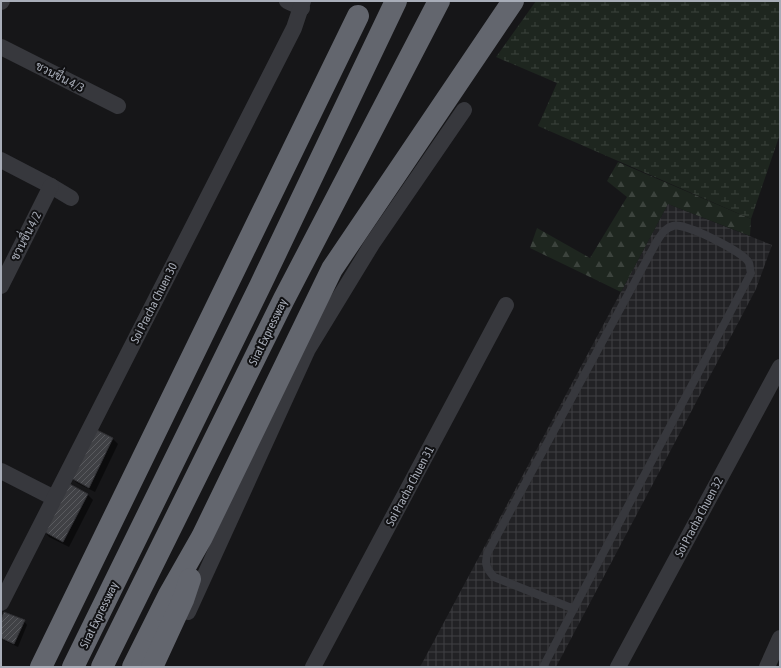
<svg xmlns="http://www.w3.org/2000/svg" width="781" height="668" font-family="'Asap Condensed',Sarabun,sans-serif">
<defs>
<pattern id="industrial-grid" width="8" height="8" patternUnits="userSpaceOnUse"><rect width="8" height="8" fill="#222225"/><path d="M0 4h8M4 0v8" fill="none" stroke="#3f3f43"/></pattern>
<pattern id="forest-firs" width="22" height="20" patternUnits="userSpaceOnUse"><rect width="22" height="20" fill="#1e261f"/><path d="M5 1l3.5 6h-7zM16 11l3.5 6h-7z" fill="#3c433d"/></pattern>
<pattern id="wetland-marsh" width="20" height="14" patternUnits="userSpaceOnUse"><rect width="20" height="14" fill="#1e261f"/><path d="M1 5h8M5 5V1M11 12h8M15 12V8" fill="none" stroke="#3c433d"/></pattern>
<pattern id="building-hatch" width="6" height="6" patternUnits="userSpaceOnUse"><rect width="6" height="6" fill="#404145"/><path d="M-1 1l2-2M0 6l6-6M5 7l2-2" fill="none" stroke="#595a5e"/></pattern>
</defs>
<rect width="100%" height="100%" fill="#161618"/>
<polygon fill="url(#industrial-grid)" points="668,204 772,245 756,289 556,667 420,667"/>
<polygon fill="url(#forest-firs)" points="618,162 751,219 750,236 668,204 621,292 530,248 537,228 590,258 627,197 607,181"/>
<polygon fill="url(#wetland-marsh)" points="536,1 780,1 780,134 751,219 538,126 557,83 496,57"/>
<g fill="#0007">
<polygon points="95,430 113,439 118,444 95,492 77,483 72,478"/>
<polygon points="69,484 88,495 93,500 69,547 49,537 44,531"/>
<polygon points="24,621 27,625 18,647 1,639 1,622"/>
</g>
<g fill="url(#building-hatch)" stroke="#303034">
<polygon points="95,429 113,438 89,488 71,478"/>
<polygon points="68,483 88,494 63,542 43,531"/>
<polygon points="4,612 25,620 14,644 1,638 1,620"/>
</g>
<g fill="none" stroke-linecap="round" stroke-linejoin="round">
<path stroke="#37383d" stroke-width="8" d="M543,667L751,273C750,270 750,266 749,263C744,252 684,222 673,226C665,228 661,235 657,241L488,552C484,563 486,568 494,577L574,609"/>
<g stroke="#37383d" stroke-width="16">
<polyline points="287,1 302,8"/>
<polyline points="1,2 2,1"/>
<polyline points="1,47 118,106"/>
<polyline points="1,160 51,186 71,198"/>
<polyline points="1,286 51,186"/>
<polyline points="1,471 54,498"/>
<polyline points="1,603 294,28 303,1"/>
<polyline points="188,612 308,349 372,244 464,110"/>
<polyline points="313,667 506,305"/>
<polyline points="618,667 780,367"/>
<polyline points="767,667 780,638"/>
</g>
<g stroke="#63666e" stroke-width="22">
<polyline points="41,667 358,16"/>
<polyline points="73,667 260,286 396,1"/>
<polyline points="102,667 284,299 439,1"/>
<polyline points="133,667 169,595 202,537 332,269 513,1"/>
<polyline points="152,667 183,600 190,579"/>
</g>
</g>
<g text-anchor="middle" dominant-baseline="central" stroke-width="4" stroke-linejoin="round" paint-order="stroke">
<g font-size="12" fill="#a8adb8" stroke="#111113">
<text transform="translate(60 77) rotate(27)">ชวนชื่น 4/3</text>
<text transform="translate(26 236) rotate(-63)">ชวนชื่น 4/2</text>
<text transform="translate(154 303) rotate(-63)">Soi Pracha Chuen 30</text>
<text transform="translate(268 332) rotate(-64)">Sirat Expressway</text>
<text transform="translate(410 486) rotate(-62)">Soi Pracha Chuen 31</text>
<text transform="translate(699 517) rotate(-62)">Soi Pracha Chuen 32</text>
<text transform="translate(99 615) rotate(-64)">Sirat Expressway</text>
</g>
</g>
<rect width="781" height="668" fill="none" stroke="#a8adb8" stroke-width="4"/>
</svg>
